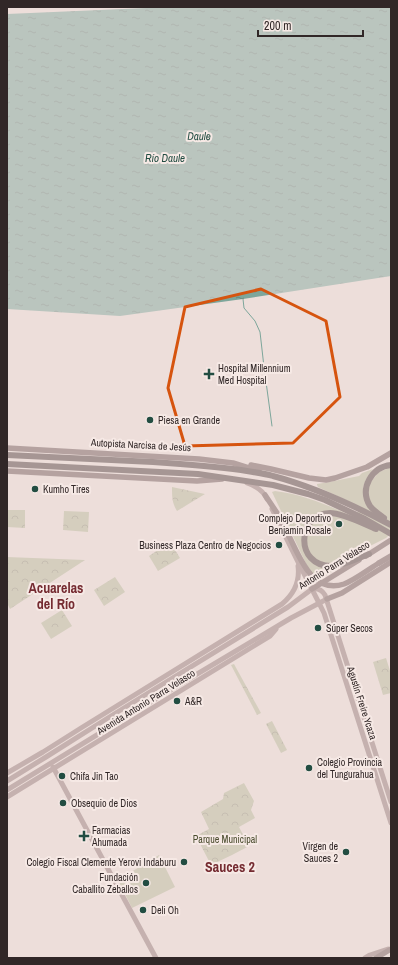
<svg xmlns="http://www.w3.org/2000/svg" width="398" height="965" font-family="'Archivo Narrow',sans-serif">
<defs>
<pattern id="park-crowns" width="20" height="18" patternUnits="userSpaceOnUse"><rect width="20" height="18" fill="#b9ba9c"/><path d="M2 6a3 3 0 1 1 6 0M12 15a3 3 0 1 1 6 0" fill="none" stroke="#97977f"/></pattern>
<pattern id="water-ripples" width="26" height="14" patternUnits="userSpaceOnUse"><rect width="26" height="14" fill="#7da69b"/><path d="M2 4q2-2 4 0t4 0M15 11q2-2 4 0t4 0" fill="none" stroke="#67877e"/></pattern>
</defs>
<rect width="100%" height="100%" fill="#eddeda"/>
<g fill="#b9ba9c">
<path d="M389,468H391V533L386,538L342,560L339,567L319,580L309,570L272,492L275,491C303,494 329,506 355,517L361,507L318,487L317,485V484L329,482L359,476L362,473L373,469C369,475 364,481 363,489H368L369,484L379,472Z"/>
<polygon points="159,855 175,887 132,908 118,880"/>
</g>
<g fill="url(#park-crowns)">
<path d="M172,487L205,494L177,511C172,503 172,497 172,487Z"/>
<polygon points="7,510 25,510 25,528 7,527"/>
<polygon points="64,511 89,512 88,532 63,530"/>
<polygon points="170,542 180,558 158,571 149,556"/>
<polygon points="7,557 85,560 10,609 7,603"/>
<polygon points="115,577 125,592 104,606 94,590"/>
<polygon points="62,610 72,626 51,639 41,623"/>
<polygon points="386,658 391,674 391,693 383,695 373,662"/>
<polygon points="234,664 261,713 257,715 231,665"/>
<polygon points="272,721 287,750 281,753 266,724"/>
<polygon points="244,783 254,801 251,810 255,818 239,827 249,846 232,855 211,865 196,836 209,829 201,812 223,799 224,793"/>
</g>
<polygon fill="url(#water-ripples)" points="169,7 391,7 391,276 243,299 120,316 7,309 7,14"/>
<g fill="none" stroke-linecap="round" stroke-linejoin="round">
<polyline stroke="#7da69b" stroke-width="1" points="243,299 244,308 255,321 260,332 264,367 272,426"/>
<g stroke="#967b7a" stroke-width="5">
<path d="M247,483C256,486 263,490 267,499"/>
<polyline points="272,509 297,560 319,603 324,613 391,823"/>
<path d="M312,589C318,588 322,590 325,595L391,802"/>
<polyline points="53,767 156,958"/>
<path d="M7,773L43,752L81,728L282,604C294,594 300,581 298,566"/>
<polyline points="7,781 46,757 119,711 288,607 312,589"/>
<polyline points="7,790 167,692 291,618 327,599"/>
<polyline points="7,797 270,636 276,629"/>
<polyline points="365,958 370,955 388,949"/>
</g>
<g stroke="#715a5a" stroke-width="5.5">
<polyline points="7,448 199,459 233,463 259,471"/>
<polyline points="251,465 271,469 309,478 326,480 335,478 367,467 391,453"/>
<polyline points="7,471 197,481 222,479"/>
<polyline points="265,495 279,516 289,536"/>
<polyline points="366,556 391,540"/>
<polyline points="379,563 391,556"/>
<polyline points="312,589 359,560"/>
<polyline points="327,599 342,593 391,562"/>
<polyline points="376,958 391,949"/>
</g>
<g stroke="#513f3f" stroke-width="6">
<path d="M7,455C56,457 104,460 153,462C182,464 211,466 241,470C252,472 263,473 273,476C315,487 353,505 391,525"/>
<polyline points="7,464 198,474 273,485 308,494 325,500 365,519 391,534"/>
<path d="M384,518C380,515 374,511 370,506C359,488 372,467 391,465"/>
<path d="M369,554C358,558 343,566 331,566C295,566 296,514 330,513C343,513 364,524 376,529"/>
</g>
<path stroke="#715a5a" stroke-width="5.5" d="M289,536C300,558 312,594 344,584C355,580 369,569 379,563"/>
</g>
<path d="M0 0H398V965H0ZM261,289L326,321L340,397L293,443L185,446L168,388L185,307Z" fill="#eddeda" fill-opacity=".55" fill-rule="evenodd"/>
<path fill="none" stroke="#d6540f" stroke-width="3" stroke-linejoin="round" d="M261,289L326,321L340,397L293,443L185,446L168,388L185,307Z"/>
<g fill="#224d42" stroke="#f6e9e5" stroke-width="1.5">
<path d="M207 368h4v4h4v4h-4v4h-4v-4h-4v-4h4z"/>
<circle cx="150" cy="420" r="4"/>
<circle cx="35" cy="489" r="4"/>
<circle cx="339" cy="524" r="4"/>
<circle cx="279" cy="545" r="4"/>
<circle cx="318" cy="628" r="4"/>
<circle cx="177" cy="701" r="4"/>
<circle cx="309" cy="768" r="4"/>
<circle cx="62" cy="776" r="4"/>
<circle cx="63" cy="803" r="4"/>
<path d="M82 830h4v4h4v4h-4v4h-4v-4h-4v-4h4z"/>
<circle cx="346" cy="852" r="4"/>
<circle cx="184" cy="862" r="4"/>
<circle cx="146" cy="883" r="4"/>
<circle cx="143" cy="910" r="4"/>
</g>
<g text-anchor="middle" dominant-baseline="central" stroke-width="4" stroke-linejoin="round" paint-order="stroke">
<g font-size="10" fill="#312727" stroke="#f6e9e5" text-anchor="start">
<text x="218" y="368">Hospital Millennium<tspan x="218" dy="12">Med Hospital</tspan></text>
<text x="158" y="420">Piesa en Grande</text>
<text x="43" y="489">Kumho Tires</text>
<text x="331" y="518" text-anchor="end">Complejo Deportivo<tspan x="331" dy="12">Benjamín Rosale</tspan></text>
<text x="271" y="545" text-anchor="end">Business Plaza Centro de Negocios</text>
<text x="326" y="628">Súper Secos</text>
<text x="185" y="701">A&amp;R</text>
<text x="317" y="762">Colegio Provincia<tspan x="317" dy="12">del Tungurahua</tspan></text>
<text x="70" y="776">Chifa Jin Tao</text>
<text x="71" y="803">Obsequio de Dios</text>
<text x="92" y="830">Farmacias<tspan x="92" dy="12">Ahumada</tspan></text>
<text x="338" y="846" text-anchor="end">Virgen de<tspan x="338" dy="12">Sauces 2</tspan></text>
<text x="176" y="862" text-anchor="end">Colegio Fiscal Clemente Yerovi Indaburu</text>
<text x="138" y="877" text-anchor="end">Fundación<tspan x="138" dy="12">Caballito Zeballos</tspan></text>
<text x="151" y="910">Deli Oh</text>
</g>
<g font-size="10" fill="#312727" stroke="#f6e9e5">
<text transform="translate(141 445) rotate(3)">Autopista Narcisa de Jesús</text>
<text transform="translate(334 565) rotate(-32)">Antonio Parra Velasco</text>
<text transform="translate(146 702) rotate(-32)">Avenida Antonio Parra Velasco</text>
<text transform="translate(362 703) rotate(72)">Agustín Freire Ycaza</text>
</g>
<g font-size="10" fill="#4a4c2e" stroke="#f6e9e5">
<text x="225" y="839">Parque Municipal</text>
</g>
<g font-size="11" font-style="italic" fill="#224d42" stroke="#f6e9e5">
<text transform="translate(199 136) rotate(1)">Daule</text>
<text x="165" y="158">Río Daule</text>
</g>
<g font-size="14" font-weight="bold" fill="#752b31" stroke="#f6e9e5">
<text x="56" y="588">Acuarelas<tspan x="56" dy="16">del Río</tspan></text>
<text x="230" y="867">Sauces 2</text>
</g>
</g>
<rect width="398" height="965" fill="none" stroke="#312727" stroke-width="16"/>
<path d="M258 30v6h105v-6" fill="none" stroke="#312727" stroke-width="2"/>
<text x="264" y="30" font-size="12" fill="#312727" stroke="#f6e9e5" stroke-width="3" paint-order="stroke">200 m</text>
</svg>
